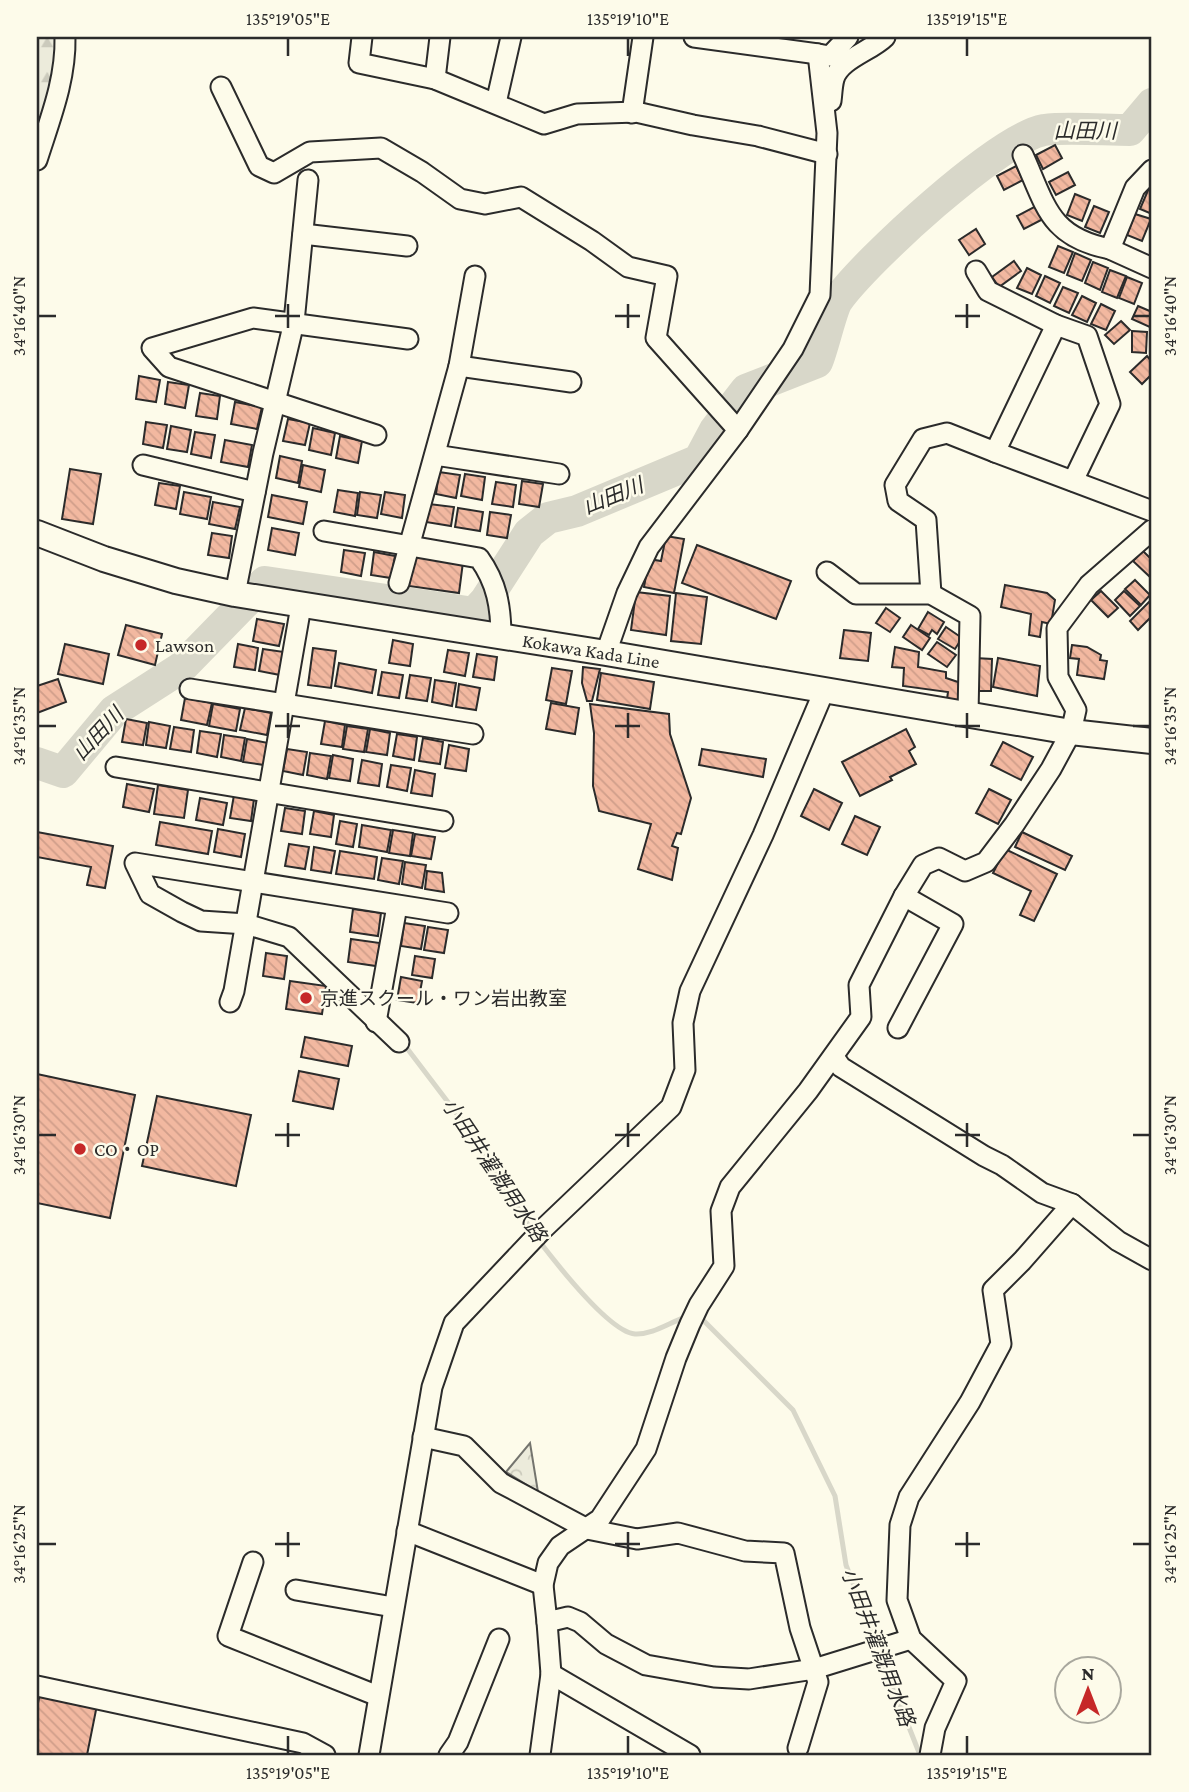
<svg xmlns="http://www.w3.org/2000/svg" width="1189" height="1792" font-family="'Crimson Pro','Noto Sans JP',serif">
<defs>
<pattern id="forest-firs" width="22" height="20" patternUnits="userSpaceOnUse" patternTransform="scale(1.75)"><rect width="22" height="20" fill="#ecebdb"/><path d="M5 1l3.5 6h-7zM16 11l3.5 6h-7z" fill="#cbcabc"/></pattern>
<pattern id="park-crowns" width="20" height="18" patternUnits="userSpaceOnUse" patternTransform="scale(1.75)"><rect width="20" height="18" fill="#ecebdb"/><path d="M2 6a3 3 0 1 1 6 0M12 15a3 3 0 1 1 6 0" fill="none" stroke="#cbcabc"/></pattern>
<pattern id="building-back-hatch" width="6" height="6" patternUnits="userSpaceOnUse" patternTransform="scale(1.75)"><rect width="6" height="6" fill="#f2b8a0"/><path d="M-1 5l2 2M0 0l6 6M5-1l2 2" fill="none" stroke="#d09e8a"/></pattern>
</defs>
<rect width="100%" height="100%" fill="#fdfbea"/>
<polygon fill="url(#forest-firs)" stroke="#74746e" stroke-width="2" points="37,37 55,37 56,84 37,135"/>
<polygon fill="url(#park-crowns)" stroke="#74746e" stroke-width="2" points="530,1443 538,1492 506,1472"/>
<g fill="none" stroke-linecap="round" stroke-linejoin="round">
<g stroke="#d8d7c9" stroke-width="5">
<polyline points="403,1043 476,1139 533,1233"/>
<path d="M539,1241C556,1263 609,1332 635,1334C653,1335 670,1322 686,1317"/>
<polyline points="696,1319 703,1320 793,1410 835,1496 846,1565 877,1645"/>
<polyline points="880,1654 920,1755"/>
</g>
<path stroke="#d8d7c9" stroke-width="32" d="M37,763L63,772L114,711L181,668L265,582L474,613L486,600L529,533L548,518L577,511L699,460L715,430L746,390L817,362C823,348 831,311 837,301C865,261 999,138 1044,130C1067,127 1105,130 1130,130L1152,104"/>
</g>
<g fill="url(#building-back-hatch)" stroke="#2b2b2b" stroke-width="2">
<polygon points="1055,145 1062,158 1043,169 1036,155"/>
<polygon points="1016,166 1023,180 1004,190 997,176"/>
<polygon points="1068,172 1075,185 1056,195 1049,182"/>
<polygon points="1149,188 1152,190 1152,214 1140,209"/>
<polygon points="1075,194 1090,200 1082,221 1067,215"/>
<polygon points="1036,206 1043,219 1024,229 1017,216"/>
<polygon points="1094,206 1109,212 1100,233 1085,227"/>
<polygon points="1135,214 1151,219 1142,241 1127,235"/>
<polygon points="976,229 985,244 969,255 959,240"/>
<polygon points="1058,246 1073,252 1064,273 1049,267"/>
<polygon points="1075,253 1091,260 1082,281 1067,275"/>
<polygon points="1014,261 1021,271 999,287 992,277"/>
<polygon points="1093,262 1108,268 1100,290 1085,283"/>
<polygon points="1027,268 1041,275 1032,294 1017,288"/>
<polygon points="1110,270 1126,276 1117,298 1102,292"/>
<polygon points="1045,276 1060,283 1050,303 1036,296"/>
<polygon points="1127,277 1142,283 1134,304 1119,298"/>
<polygon points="1063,287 1078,293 1069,313 1054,306"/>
<polygon points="1082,296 1096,303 1087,322 1072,315"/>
<polygon points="1101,304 1115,311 1106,330 1091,324"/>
<polygon points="1138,306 1152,312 1152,328 1132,319"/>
<polygon points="1121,321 1130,330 1114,344 1105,335"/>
<polygon points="1132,331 1147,332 1146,353 1132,352"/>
<polygon points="1147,356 1152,362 1152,374 1142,384 1130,372"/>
<polygon points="139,376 160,380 156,402 136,399"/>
<polygon points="168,382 189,385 185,408 165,404"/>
<polygon points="200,393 220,396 217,419 196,416"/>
<polygon points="235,402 262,407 257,429 231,424"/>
<polygon points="288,419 310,423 305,445 283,441"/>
<polygon points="146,422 167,425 163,448 143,444"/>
<polygon points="171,426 191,430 187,452 167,449"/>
<polygon points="313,428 335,433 331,455 309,450"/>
<polygon points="195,432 215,435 211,458 191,454"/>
<polygon points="340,436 362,441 358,463 336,458"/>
<polygon points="225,440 252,445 248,467 221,462"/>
<polygon points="280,456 302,461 298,483 276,478"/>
<polygon points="303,465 325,470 321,492 299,487"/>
<polygon points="70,469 101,474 93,524 62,519"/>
<polygon points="439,472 460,475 456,498 436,494"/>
<polygon points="465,474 485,477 482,500 461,496"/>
<polygon points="522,481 543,484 539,507 519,504"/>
<polygon points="496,482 516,485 513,507 492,504"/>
<polygon points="159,483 180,486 176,509 155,505"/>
<polygon points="338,490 358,493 355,516 334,512"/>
<polygon points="184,492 211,497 207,519 180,514"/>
<polygon points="360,492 381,495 377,518 357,515"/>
<polygon points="385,492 405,495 402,518 381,514"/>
<polygon points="272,495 307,502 303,524 268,517"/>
<polygon points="213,502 240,507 235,529 209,524"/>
<polygon points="429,504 454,507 451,526 426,522"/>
<polygon points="458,508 483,512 480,531 455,527"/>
<polygon points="490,512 511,515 507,538 487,535"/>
<polygon points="272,528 299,533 295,555 268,550"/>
<polygon points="212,533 232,536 229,558 208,555"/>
<polygon points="666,536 684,539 674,593 644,587 649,559 661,561"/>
<polygon points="697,545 791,581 776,619 682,583"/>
<polygon points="344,550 365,553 361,576 341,572"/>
<polygon points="1143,551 1152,560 1152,573 1149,576 1133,561"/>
<polygon points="374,552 395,556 391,578 371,575"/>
<polygon points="413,555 463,562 459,593 409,586"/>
<polygon points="1135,580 1150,595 1141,605 1125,589"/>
<polygon points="1005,585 1047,593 1055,600 1051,624 1042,622 1040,637 1029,635 1031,614 1001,607"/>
<polygon points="1101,591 1118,608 1108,617 1091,600"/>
<polygon points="1124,591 1140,606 1130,616 1115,600"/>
<polygon points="636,592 670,596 666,635 631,630"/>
<polygon points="676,593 707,597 701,644 671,641"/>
<polygon points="1152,599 1152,616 1138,630 1130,621"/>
<polygon points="886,608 900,618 890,632 876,623"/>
<polygon points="928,612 944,622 937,634 932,630 929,635 918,629"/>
<polygon points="257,619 284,624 279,646 253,641"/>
<polygon points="126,625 162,634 155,665 118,655"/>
<polygon points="911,625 930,638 922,650 903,637"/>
<polygon points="946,627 962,638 955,649 938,639"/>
<polygon points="844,630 871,633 868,661 840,658"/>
<polygon points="393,640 413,644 410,666 389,663"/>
<polygon points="937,642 956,655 947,667 928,654"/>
<polygon points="65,644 109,654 103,684 58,674"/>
<polygon points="238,644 258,648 255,670 234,667"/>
<polygon points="1072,645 1087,647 1101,655 1100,660 1107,661 1104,679 1077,675 1079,659 1070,658"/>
<polygon points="895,647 919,652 918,667 946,672 946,678 964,684 962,701 947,699 948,692 903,686 904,668 892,667"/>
<polygon points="313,648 336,651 331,688 308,685"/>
<polygon points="263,649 284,652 280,675 259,671"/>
<polygon points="448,650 469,653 465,676 444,672"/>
<polygon points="477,654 497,657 494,680 473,677"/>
<polygon points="975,658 992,659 991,691 974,691"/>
<polygon points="998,658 1040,666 1037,696 993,687"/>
<polygon points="339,663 376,670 372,693 335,686"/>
<polygon points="583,667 600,669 592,701 587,701 582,683"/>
<polygon points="552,668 572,671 566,704 546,700"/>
<polygon points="382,672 403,675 399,698 378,695"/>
<polygon points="601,673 654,682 650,709 597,700"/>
<polygon points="410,675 431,678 427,701 406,698"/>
<polygon points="58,679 66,702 37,713 37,686"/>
<polygon points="435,680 456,683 452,706 432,702"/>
<polygon points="459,684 480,688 476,710 456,707"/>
<polygon points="185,698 212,703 207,725 181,720"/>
<polygon points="551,703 579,708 575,734 546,729"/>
<polygon points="213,704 240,709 236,731 209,726"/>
<polygon points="590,704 669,714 670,734 691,798 681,834 677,833 672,846 678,848 672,880 638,869 651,824 599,811 593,786 594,733"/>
<polygon points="245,708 271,713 267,735 240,730"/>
<polygon points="126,719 147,723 143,745 122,742"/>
<polygon points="325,721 345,725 342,747 321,744"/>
<polygon points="149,722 170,726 166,748 146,745"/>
<polygon points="347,726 368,729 364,752 343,749"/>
<polygon points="174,727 194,730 191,752 170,749"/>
<polygon points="370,729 390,733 387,755 366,752"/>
<polygon points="906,729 915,747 909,751 916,764 890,777 892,780 860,796 842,762"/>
<polygon points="200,731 221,734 217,757 197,753"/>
<polygon points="397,734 417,737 414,760 393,756"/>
<polygon points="224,735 245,738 241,761 221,757"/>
<polygon points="423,738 443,742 440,764 419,761"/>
<polygon points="247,739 268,743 264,765 243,762"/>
<polygon points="1003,742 1033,757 1021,780 991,765"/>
<polygon points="449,745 469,749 466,771 445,768"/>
<polygon points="287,749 307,752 303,775 283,771"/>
<polygon points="702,749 766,759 763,777 699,765"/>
<polygon points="310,753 331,756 327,779 307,775"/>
<polygon points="333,755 353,759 350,781 329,778"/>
<polygon points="362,760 382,764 379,786 358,783"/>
<polygon points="391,765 411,768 407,791 387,787"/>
<polygon points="415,770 435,774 432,796 411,793"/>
<polygon points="127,784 154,789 149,812 123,807"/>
<polygon points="158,785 188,790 184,818 154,814"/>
<polygon points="814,789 842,803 829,830 801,816"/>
<polygon points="989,789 1011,800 998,824 976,813"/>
<polygon points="234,795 254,799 251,821 230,818"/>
<polygon points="200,798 227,803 223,825 196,820"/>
<polygon points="285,808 305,811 302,834 281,831"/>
<polygon points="314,811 334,815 331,837 310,834"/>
<polygon points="855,816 880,827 867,855 842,844"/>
<polygon points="340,821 357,824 353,847 336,844"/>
<polygon points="160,822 212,831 208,854 156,845"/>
<polygon points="362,825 391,830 387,852 359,847"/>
<polygon points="218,829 245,834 241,857 214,852"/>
<polygon points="393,830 413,833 410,856 389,853"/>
<polygon points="37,832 113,846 105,888 87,885 91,867 37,857"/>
<polygon points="1022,832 1072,856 1065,870 1015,847"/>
<polygon points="415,834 435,837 431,859 411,856"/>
<polygon points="289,844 309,847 305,869 285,866"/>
<polygon points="314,847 335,851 331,873 311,870"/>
<polygon points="1005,849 1057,874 1034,921 1020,915 1031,891 993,873"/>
<polygon points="340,851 377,857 374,879 336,874"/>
<polygon points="382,858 403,861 399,884 378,880"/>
<polygon points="405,862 426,865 422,888 402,884"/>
<polygon points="427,871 442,873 444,892 425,889"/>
<polygon points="353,909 381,913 378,936 350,932"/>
<polygon points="404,923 425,926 421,949 401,946"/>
<polygon points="428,927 448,930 444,953 424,950"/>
<polygon points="351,939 380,943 376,966 348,962"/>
<polygon points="266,953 287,956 284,979 263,976"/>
<polygon points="415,956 435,959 432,978 412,975"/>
<polygon points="401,977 422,981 418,1003 397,1000"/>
<polygon points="290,981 326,986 322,1014 286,1009"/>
<polygon points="305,1037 352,1046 348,1066 301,1057"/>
<polygon points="299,1071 339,1079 333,1109 293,1101"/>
<polygon points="37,1074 135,1095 110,1218 37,1203"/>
<polygon points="157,1096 251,1115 236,1186 142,1166"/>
<polygon points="40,1693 97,1705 87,1755 37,1755 37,1708"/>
</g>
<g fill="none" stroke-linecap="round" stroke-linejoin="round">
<g stroke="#2b2b2b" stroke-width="23">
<g id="minor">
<polyline points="362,37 359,63 435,79 544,124 577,114 636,112 693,125 758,136 827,154"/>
<polyline points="694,37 818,54"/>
<polyline points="435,79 440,37"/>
<polyline points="221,87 259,166 274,173 310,152 381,148 422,172 460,199 485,204 521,197 592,241 628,267 667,276 656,338 738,430"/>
<path d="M831,101C832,94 832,86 834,79C840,59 871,51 885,37"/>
<polyline points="496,103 511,37"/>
<polyline points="632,113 643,37"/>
<path d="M1023,155C1046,206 1049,237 1110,249L1135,188L1152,170"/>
<path d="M37,160C50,119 66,80 65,37"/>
<polyline points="303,234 407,246"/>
<polyline points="1110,249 1152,268"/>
<polyline points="976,271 988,291 1056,325 1087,336 1110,404 1073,481"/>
<polyline points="459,366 571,382"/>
<polyline points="376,435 169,367 152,348 253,318 408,339"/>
<polyline points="995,452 1152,511"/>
<polyline points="435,455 559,474"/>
<polyline points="143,465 255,492"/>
<path d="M324,531L479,558C497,583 501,607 501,637"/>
<polyline points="827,572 856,594 931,594 970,616 968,714"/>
<polyline points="399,583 459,366 475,276"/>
<polyline points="235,594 263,453 294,322 308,180"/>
<polyline points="931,594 926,520 898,501 895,485 923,439 947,433 995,452 1056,325"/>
<polyline points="606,653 627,593 649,547 738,430 793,349 820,295 827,133 818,54 830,56 848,37"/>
<polyline points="190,689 473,734"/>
<polyline points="116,767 443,821"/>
<polyline points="230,1002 234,991 301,606"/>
<polyline points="376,1022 397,906"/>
<polyline points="898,1028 953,924 904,896"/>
<polyline points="399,1042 289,937 246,924 201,921 182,912 150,894 135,863 448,913"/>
<polyline points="834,1057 841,1067 984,1156 1002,1165 1042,1193 1072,1204 1118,1241 1152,1260"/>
<polyline points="423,1437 464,1446 501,1483 587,1529 637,1539 678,1533 745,1551 784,1553 800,1628 818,1682 798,1748"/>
<polyline points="407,1531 543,1585"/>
<polyline points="253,1562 228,1636 378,1696"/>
<polyline points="296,1590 393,1607"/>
<polyline points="911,1639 814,1669 749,1679 714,1677 646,1665 606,1644 580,1622 568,1617 547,1622 543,1585 548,1563 560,1546 600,1519 646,1449 676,1358 690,1324 699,1305 724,1266 721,1211 730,1187 808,1091 861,1017 859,985 904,896 923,865 939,858 965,871 986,862 1014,825 1051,769 1071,732 1076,710 1058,677 1057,628 1089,585 1152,530"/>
<polyline points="551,1674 690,1755"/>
<polyline points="37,1686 303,1743 325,1755"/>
<polyline points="369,1755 432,1387 454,1323 542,1230 671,1107 685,1070 683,1023 690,991 763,835 824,691"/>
<polyline points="449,1755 458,1742 499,1639"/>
<polyline points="540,1755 551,1674 547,1622"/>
<polyline points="930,1755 935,1728 956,1681 911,1639 897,1600 900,1525 909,1497 970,1402 1001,1344 993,1290 1022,1261 1072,1204"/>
</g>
</g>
<g stroke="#2b2b2b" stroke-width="28">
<polyline id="major" points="37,533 104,559 176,581 235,594 606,653 1071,732 1152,741"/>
</g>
<use href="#minor" stroke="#fdfbea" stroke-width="19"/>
<use href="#major" stroke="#fdfbea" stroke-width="24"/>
</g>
<path fill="none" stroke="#2b2b2b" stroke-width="2.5" d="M288,38V56M628,38V56M967,38V56M288,304V328M628,304V328M967,304V328M38,316H56M275,316H300M615,316H640M955,316H980M1133,316H1150M288,713V738M628,713V738M967,713V738M38,726H56M275,726H300M615,726H640M955,726H980M1133,726H1150M288,1123V1147M628,1123V1147M967,1123V1147M38,1135H56M275,1135H300M615,1135H640M955,1135H980M1133,1135H1150M288,1532V1557M628,1532V1557M967,1532V1557M38,1544H56M275,1544H300M615,1544H640M955,1544H980M1133,1544H1150M288,1736V1754M628,1736V1754M967,1736V1754"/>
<g fill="#c62828" stroke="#fdfbea" stroke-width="2.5">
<circle cx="141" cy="645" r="7"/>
<circle cx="306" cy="998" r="7"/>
<circle cx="80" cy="1149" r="7"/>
</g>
<g text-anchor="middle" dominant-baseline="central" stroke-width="5" stroke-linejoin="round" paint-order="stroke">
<g font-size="19" fill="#2b2b2b" stroke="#fdfbea" text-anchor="start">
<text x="155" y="645">Lawson</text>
<text x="320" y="998">京進スクール・ワン岩出教室</text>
<text x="94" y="1149">CO・OP</text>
</g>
<g font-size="19" fill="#2b2b2b" stroke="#fdfbea">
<text transform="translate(591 651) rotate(9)">Kokawa Kada Line</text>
</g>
<g font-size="21" font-style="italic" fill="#2b2b2b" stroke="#fdfbea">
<text x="1085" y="131">山田川</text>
<text transform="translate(613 496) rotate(-22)">山田川</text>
<text transform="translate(98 734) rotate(-47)">山田川</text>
<text transform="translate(494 1170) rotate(56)">小田井灌漑用水路</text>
<text transform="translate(878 1647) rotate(69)">小田井灌漑用水路</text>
</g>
</g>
<rect width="1189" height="1792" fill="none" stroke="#fdfbea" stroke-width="77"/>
<g transform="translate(1088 1690)"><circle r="33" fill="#fdfbea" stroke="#a9a89e" stroke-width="2"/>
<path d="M0-5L12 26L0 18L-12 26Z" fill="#c62828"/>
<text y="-10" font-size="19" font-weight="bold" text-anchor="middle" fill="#2b2b2b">N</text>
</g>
<rect x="38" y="38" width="1112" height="1716" fill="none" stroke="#2b2b2b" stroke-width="2.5"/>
<g font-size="18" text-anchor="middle" fill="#2b2b2b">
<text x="288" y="25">135°19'05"E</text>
<text x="628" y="25">135°19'10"E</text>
<text x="967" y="25">135°19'15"E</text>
<text transform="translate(19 316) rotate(-90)" y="6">34°16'40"N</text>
<text transform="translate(1170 316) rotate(-90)" y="6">34°16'40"N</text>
<text transform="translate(19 726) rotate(-90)" y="6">34°16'35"N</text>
<text transform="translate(1170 726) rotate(-90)" y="6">34°16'35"N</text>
<text transform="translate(19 1135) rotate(-90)" y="6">34°16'30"N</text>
<text transform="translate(1170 1135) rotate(-90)" y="6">34°16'30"N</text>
<text transform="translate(19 1544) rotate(-90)" y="6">34°16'25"N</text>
<text transform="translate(1170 1544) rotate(-90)" y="6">34°16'25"N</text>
<text x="288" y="1779">135°19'05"E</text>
<text x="628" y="1779">135°19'10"E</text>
<text x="967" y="1779">135°19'15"E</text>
</g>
</svg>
